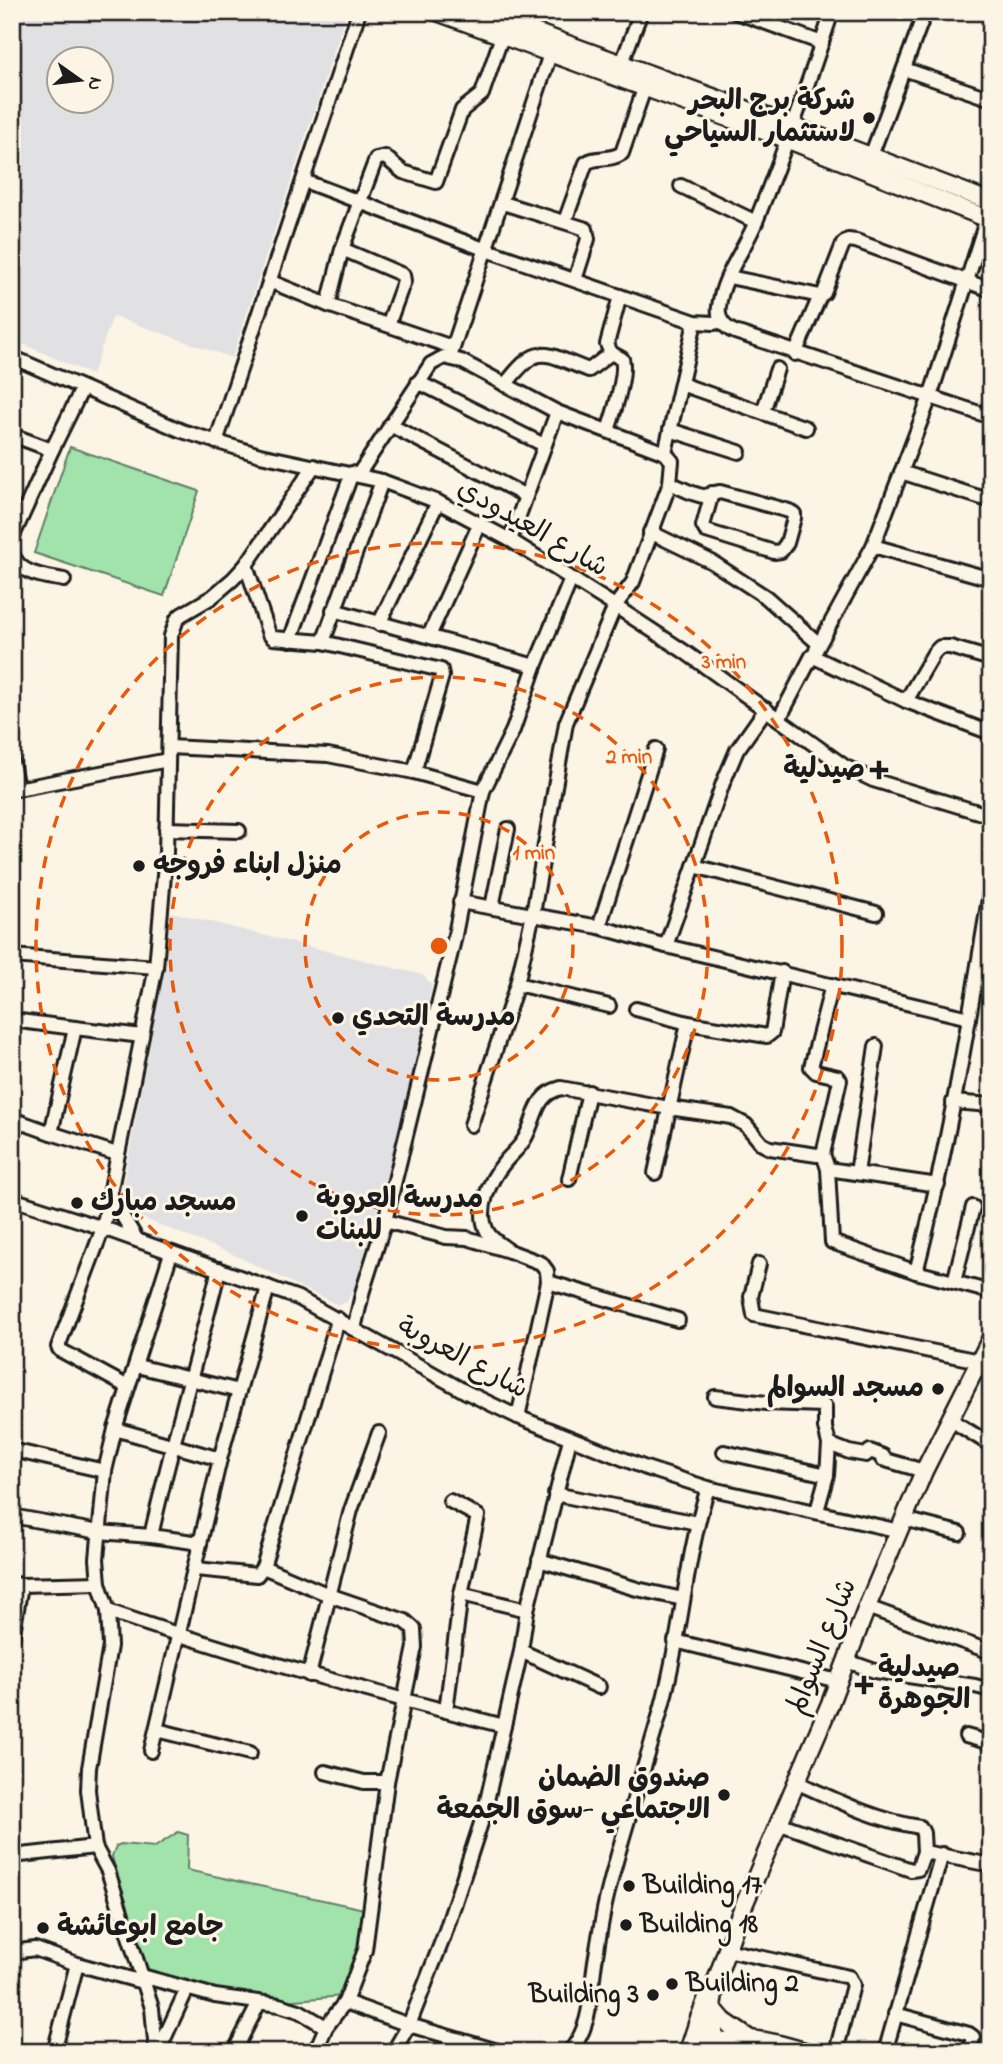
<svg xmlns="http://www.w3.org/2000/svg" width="1003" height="2064" font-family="'Indie Flower','Playpen Sans Arabic',sans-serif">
<rect width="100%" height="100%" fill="#fcf5e5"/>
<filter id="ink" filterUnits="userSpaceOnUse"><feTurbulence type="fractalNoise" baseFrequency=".0143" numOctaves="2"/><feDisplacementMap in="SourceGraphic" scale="14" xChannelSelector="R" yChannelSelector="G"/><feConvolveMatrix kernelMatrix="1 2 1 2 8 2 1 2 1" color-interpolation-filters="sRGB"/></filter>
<g filter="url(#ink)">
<g fill="#e1e1e4" fill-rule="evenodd">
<path d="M12,12H339L345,18L232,358L113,316L92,375L12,339ZM60,60H102V102H60Z"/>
<polygon points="171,912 423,975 432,985 406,1107 356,1284 347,1302 338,1305 230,1253 129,1213 121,1195 156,1013"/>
</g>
<g fill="#a2e3ac" stroke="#5f8064" stroke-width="2">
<polygon points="70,447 199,491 164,596 34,553"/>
<polygon points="178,1832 188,1835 187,1870 364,1909 358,1954 343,1996 259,2003 142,1976 112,1856 116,1846 121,1844 155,1847"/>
</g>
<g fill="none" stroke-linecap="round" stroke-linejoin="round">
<g stroke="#1c1c1c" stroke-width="18">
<g id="minor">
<polyline points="736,12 822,43"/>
<path d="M832,12C809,82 784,151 757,219C746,248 722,276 719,307C717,319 725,328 735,332L991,417"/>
<polyline points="622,63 641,12"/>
<polyline points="904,69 991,99"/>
<polyline points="871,156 925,12"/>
<polyline points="304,181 484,249 695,322 714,323 721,321"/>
<polyline points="681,186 756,222"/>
<polyline points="503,203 586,229 588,239 575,280"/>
<polyline points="987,218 930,397 873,546 991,579"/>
<path d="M565,221L586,163C597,155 609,162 622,153L644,89"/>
<polyline points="342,249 403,275 404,281 388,325"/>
<polyline points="729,277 820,296 824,293 843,244 848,240 856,241 991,290"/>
<polyline points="269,281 328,305 452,347"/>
<polyline points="328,305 342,249 376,159 385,157 403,172 436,182 462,110 482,94 502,36"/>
<polyline points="795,354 820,296"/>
<polyline points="12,357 182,431 260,455 382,481 438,502 510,540 615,606 685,652 844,766 873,780 991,816"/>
<polyline points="450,357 553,45"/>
<polyline points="418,382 544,445"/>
<polyline points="681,384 806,428"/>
<path d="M505,385C539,341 542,353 589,370L611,353"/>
<polyline points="763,412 777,369"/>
<polyline points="390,425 526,496"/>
<polyline points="670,430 739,452"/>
<path d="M608,431C613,415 627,374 622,359L611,353L607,344L620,296"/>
<polyline points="12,435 52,450"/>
<polyline points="216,442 359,12"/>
<polyline points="665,453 695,322"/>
<polyline points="901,472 991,501"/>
<polyline points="358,475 431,364 444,357 461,361 557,412 665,453 672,461 670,483 633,582 615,606 566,723 533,914 517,984 471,1125"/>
<path d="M670,483C680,487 693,495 703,496C708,496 714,493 720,492L789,511L794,514V518L787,543L781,551L774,552L706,531L703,526L712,493"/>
<polyline points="650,532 712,562 766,597 819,644"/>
<polyline points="12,538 52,450 82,389"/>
<polyline points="510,540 557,412"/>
<path d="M12,552C18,575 44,576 64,580"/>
<polyline points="246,565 269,634 273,638 323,642 441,670 442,676 414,772"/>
<polyline points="333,610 535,666"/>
<polyline points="379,624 438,502"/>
<polyline points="429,636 480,523"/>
<polyline points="290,640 352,473"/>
<polyline points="323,642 382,481"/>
<polyline points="816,650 873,546"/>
<polyline points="906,701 934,653 940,647 950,647 991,659"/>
<polyline points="779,719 812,656 906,701 991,733"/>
<polyline points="169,747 328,755 414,772 483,791"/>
<polyline points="12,762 17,789"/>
<polyline points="12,790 168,760"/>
<polyline points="166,829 239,831"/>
<polyline points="694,866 876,913"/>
<path d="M991,886C970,1015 949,1145 916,1272L991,1292"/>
<polyline points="460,902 599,927 666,946 969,1018"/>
<polyline points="492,907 508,829"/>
<polyline points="599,927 656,749"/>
<polyline points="666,946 723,783 737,750 766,709"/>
<polyline points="12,956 156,967"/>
<polyline points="517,984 609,1006"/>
<polyline points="636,1009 688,1023 767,1036 772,1032 782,972"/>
<polyline points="12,1020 75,1028"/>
<polyline points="953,1102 991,1105"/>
<polyline points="12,1119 51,1133 75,1028 142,1036"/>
<polyline points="51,1133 117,1154"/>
<polyline points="823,1154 840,1080 838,1077 816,1072 811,1067 832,985"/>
<polyline points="828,1169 832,1242 916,1272"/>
<polyline points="655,1173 688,1023"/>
<polyline points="857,1173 876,1046"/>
<polyline points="569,1179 589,1092"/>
<polyline points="111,1197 137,1240"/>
<polyline points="12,1199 103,1228 298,1298 466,1392 518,1417 646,1468 708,1488 900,1531"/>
<polyline points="385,1221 446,1237 467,1238 509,1251 541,1263 547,1271 548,1282 518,1417"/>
<path d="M509,1251C503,1246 492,1240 488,1233C475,1211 490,1180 504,1163C511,1154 520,1148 525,1138C537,1117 534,1095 561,1088L669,1108L731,1117L746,1125L762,1144L770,1148L817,1155L823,1154L828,1169L938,1185"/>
<polyline points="759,1264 751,1297 754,1315 979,1361"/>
<polyline points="548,1282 678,1320"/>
<polyline points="954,1282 973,1207"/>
<polyline points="354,1329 363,1290 385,1221 454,940 483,791 513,730 535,666 571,579"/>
<polyline points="137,1366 239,1391"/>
<polyline points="128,1387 60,1350 58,1347 103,1228 156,967 166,852 171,636 177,619 181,615 212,597 233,579 246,565 314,466"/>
<polyline points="715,1397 766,1403 823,1405 825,1407 825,1428 829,1444 827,1475 724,1452"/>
<polyline points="951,1420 991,1445"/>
<polyline points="115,1429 220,1459"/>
<polyline points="829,1444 849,1452 866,1455 870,1451 883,1456 882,1459 924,1471"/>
<polyline points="12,1450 105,1471"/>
<polyline points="555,1494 697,1523"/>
<polyline points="450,1501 478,1516 461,1594"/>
<polyline points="817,1511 827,1475"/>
<polyline points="12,1516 99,1532 151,1536 200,1543"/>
<polyline points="904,1519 959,1533"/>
<path d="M151,1536C171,1446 197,1358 219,1269"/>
<polyline points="539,1560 637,1589 683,1599"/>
<polyline points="263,1567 338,1319"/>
<polyline points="196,1569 257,1575 263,1567 329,1595 405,1621 414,1629 415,1647 387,1782 365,1950 345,2002 326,2027 315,2052"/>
<polyline points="12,1583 21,1585 12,1639"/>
<polyline points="21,1585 99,1583"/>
<polyline points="867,1607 991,1652"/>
<path d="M108,1611C238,1656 371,1692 504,1726"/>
<polyline points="675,1641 838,1681"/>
<polyline points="521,1651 599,1687"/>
<polyline points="847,1661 875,1671 975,1686 991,1690"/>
<polyline points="309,1675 351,1510 379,1433"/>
<polyline points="446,1711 461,1594 527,1610"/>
<polyline points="157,1730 250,1753"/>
<polyline points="966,1736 991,1743"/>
<polyline points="151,1751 220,1459 268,1287"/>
<polyline points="325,1772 364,1782 387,1782"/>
<path d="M796,1782C836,1800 875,1820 920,1827L923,1833L924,1852L991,1865"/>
<polyline points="778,1823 911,1870 918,1869 924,1852"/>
<polyline points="12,1856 95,1847"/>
<polyline points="727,1950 849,1977 853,1985 836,2052"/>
<polyline points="12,1952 35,1949 77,1964"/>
<polyline points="142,1976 215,1996 279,2005 299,2011 326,2027"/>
<polyline points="345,2002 409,2025 501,2052"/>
<polyline points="895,2014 969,2034 973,2037 970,2052"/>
<polyline points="54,2052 77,1964 146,1983"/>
<polyline points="156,2052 152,2008 108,1871 95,1847 88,1790 89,1768 110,1646 108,1611 99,1583 97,1559 105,1471 115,1429 171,1253"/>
<polyline points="158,2052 187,1989"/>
<polyline points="234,2052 259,2003"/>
<polyline points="393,2052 409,2025 444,1936 484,1814 521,1651 527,1610 570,1439"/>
<path d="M569,2052C592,2027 590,1994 595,1962C598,1943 601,1924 605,1905C620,1837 644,1773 662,1706C682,1634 685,1559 708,1488"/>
<polyline points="885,2052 942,1854"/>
</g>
</g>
<g stroke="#1c1c1c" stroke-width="21">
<g id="major">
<polyline points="437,12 786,139 991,220"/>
<polyline points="480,12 792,126 991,202"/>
<polyline points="712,2007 724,2021 750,2039"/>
<polyline points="706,2048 700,2016 708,1995"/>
<polyline points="688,2052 699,2018"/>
<path d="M702,2052C730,2028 774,2042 807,2052"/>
<polyline points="719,2052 715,2042 712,2007 716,1981 735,1926 829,1706 867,1607 924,1471 991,1338"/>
<polyline points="735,2052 757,2052"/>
</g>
</g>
<use href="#minor" stroke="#fcf5e5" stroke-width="12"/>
<use href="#major" stroke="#fcf5e5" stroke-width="16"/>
</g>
</g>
<g fill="none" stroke="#e8590c" stroke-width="3.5" stroke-dasharray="12 9">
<circle cx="439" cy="946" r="134"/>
<circle cx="439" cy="946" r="269"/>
<circle cx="439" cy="946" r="403"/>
</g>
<g fill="#1c1c1c" stroke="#fcf5e5" stroke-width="2.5">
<circle cx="869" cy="118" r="7"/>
<path d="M875.5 759.5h7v7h7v7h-7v7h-7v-7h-7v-7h7z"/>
<circle cx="139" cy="866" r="7"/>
<circle cx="338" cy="1018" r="7"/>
<circle cx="77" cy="1203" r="7"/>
<circle cx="302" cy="1216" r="7"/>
<circle cx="938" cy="1389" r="7"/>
<path d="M860.5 1674.5h7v7h7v7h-7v7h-7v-7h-7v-7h7z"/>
<circle cx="724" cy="1795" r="7"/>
<circle cx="629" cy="1886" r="7"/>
<circle cx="626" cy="1925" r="7"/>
<circle cx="43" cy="1928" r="7"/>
<circle cx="672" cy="1984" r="7"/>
<circle cx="653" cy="1995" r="7"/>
</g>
<g text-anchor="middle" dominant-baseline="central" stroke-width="6" stroke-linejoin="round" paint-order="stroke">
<g font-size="28" font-weight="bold" fill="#1c1c1c" stroke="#fcf5e5" text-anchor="start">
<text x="855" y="102" text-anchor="end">شركة برج البحر<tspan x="855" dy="32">لاستثمار السياحي</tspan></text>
<text x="865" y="770" text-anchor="end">صيدلية</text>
<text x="153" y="866">منزل ابناء فروجه</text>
<text x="352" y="1018">مدرسة التحدي</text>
<text x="316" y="1200">مدرسة العروبة<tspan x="316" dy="32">للبنات</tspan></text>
<text x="91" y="1203">مسجد مبارك</text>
<text x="924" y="1389" text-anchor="end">مسجد السوالم</text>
<text x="878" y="1669">صيدلية<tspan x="878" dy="32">الجوهرة</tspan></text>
<text x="710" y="1779" text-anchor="end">صندوق الضمان<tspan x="710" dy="32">الاجتماعي -سوق الجمعة</tspan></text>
<text x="643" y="1886">Building 17</text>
<text x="640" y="1925">Building 18</text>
<text x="57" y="1928">جامع ابوعائشة</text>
<text x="686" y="1984">Building 2</text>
<text x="639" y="1995" text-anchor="end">Building 3</text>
</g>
<g font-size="28" fill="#1c1c1c" stroke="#fcf5e5">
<text transform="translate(532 529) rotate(30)">شارع العيدودي</text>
<text transform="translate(462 1359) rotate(28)">شارع العروبة</text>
<text transform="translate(823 1647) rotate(-68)">شارع السوالم</text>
</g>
</g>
<circle cx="439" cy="946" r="10" fill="#e8590c" stroke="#fcf5e5" stroke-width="3.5"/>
<g font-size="21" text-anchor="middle" font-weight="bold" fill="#e8590c" stroke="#fcf5e5" stroke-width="6" stroke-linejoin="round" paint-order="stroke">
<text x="724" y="668">3 min</text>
<text x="629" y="763">2 min</text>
<text x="534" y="859">1 min</text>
</g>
<rect width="1003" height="2064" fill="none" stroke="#fcf5e5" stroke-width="42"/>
<rect x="21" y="21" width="961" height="2022" fill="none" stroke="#1c1c1c" stroke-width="2.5" filter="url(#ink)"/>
<g transform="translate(80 80) rotate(104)"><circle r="33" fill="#fcf5e5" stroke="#a29e95" stroke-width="2"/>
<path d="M0-5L12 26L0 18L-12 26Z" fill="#1c1c1c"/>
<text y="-10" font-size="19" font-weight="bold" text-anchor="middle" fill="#1c1c1c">N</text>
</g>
</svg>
